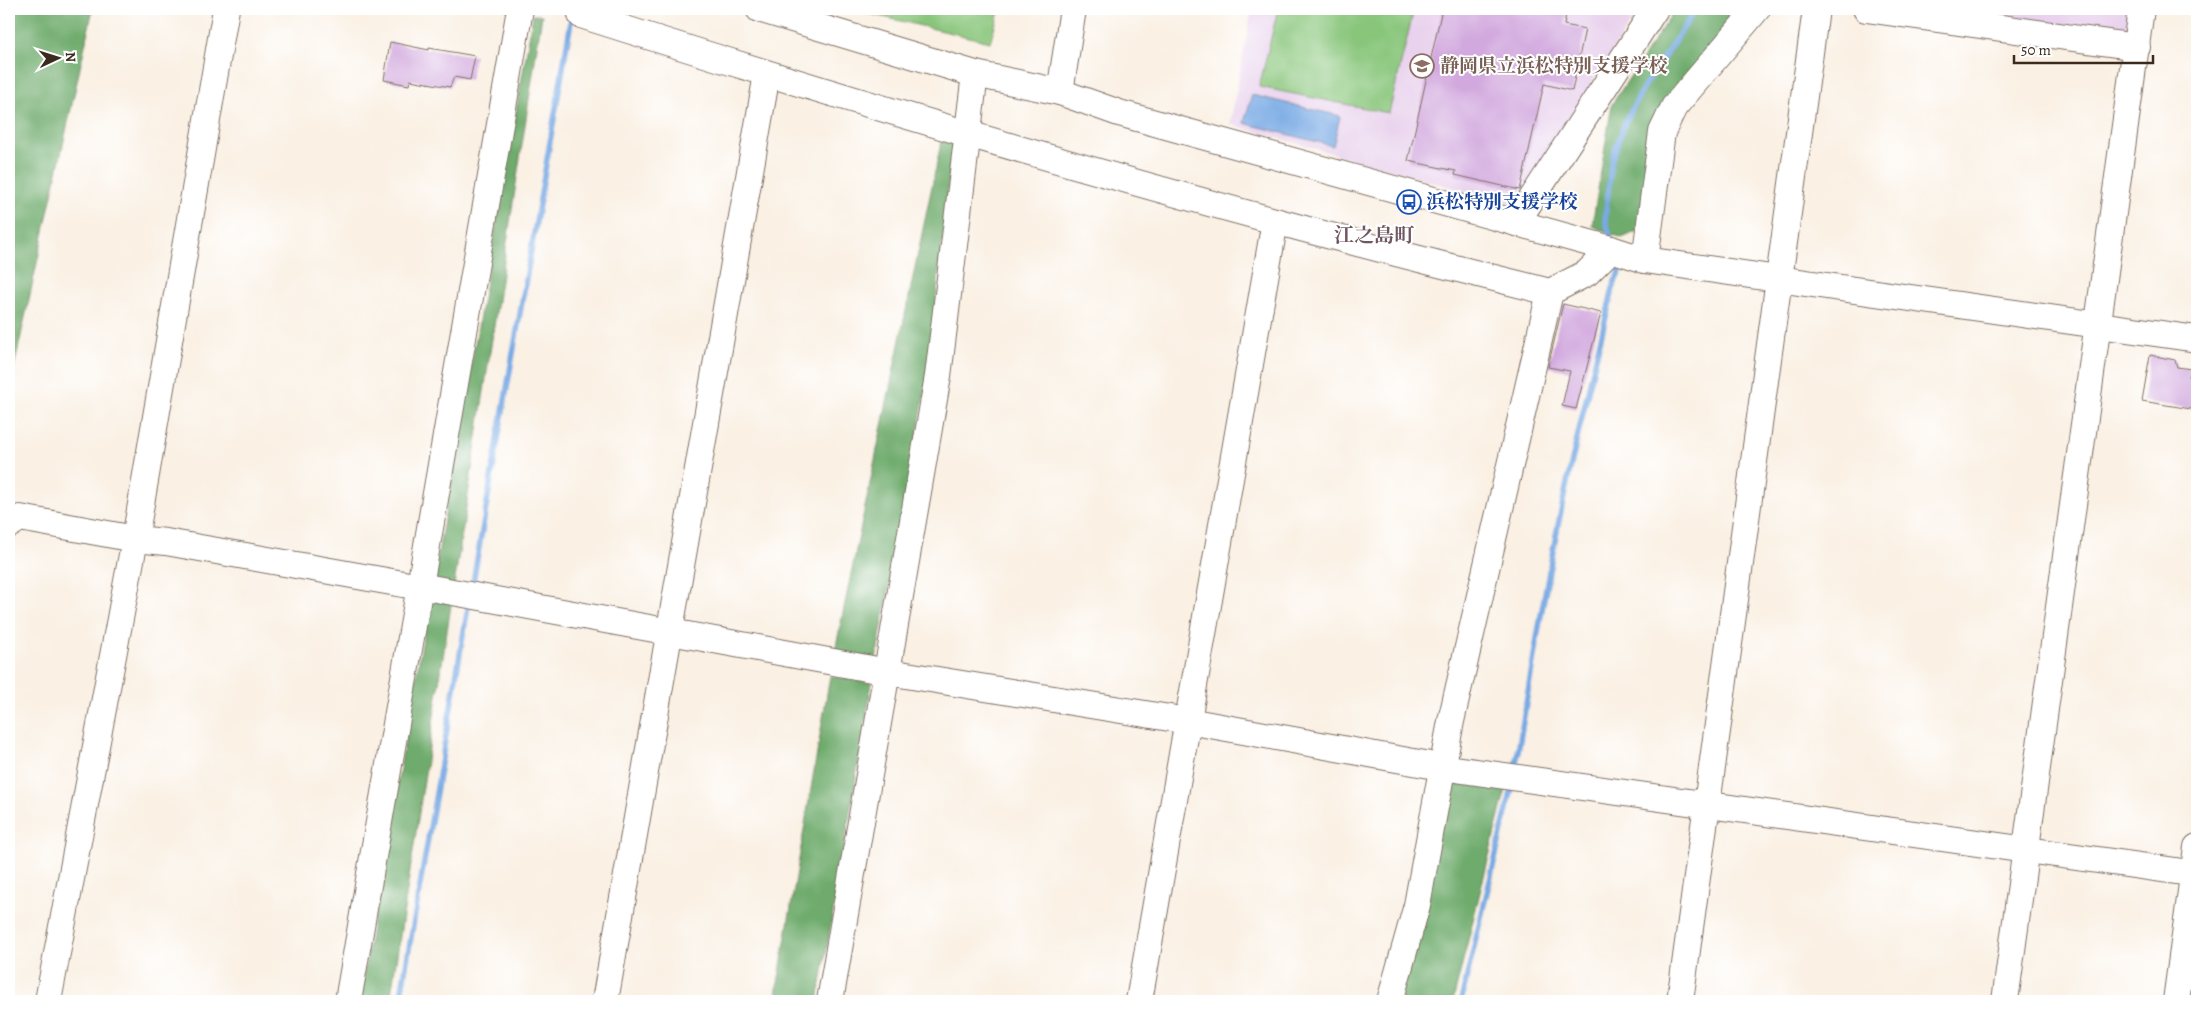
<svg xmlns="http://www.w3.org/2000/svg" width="2206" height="1010" font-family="Alegreya,'Noto Serif JP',serif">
<rect width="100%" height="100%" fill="#fff"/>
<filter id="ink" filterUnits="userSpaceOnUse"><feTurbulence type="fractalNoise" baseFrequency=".02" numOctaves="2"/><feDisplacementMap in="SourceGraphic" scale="10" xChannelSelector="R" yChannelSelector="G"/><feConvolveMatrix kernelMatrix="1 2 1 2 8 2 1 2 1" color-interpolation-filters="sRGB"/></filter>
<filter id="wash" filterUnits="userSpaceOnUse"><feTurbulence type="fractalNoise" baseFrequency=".0096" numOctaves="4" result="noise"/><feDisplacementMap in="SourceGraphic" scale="20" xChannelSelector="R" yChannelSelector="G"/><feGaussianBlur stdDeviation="1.12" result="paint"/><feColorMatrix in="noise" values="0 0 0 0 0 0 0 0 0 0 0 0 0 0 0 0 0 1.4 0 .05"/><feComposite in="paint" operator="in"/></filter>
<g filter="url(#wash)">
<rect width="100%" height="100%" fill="#faf0e3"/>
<g fill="#e9d2ed">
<polygon points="1252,9 1639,9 1514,205 1230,124"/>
<polygon points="1928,9 2133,9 2129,38"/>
</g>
<g fill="#89c67c" stroke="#62784d">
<polygon points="849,9 1000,9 990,42"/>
<polygon points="1278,9 1414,9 1389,113 1259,87"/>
</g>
<g fill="#6eab6c" stroke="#546a45">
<polygon points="9,9 93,9 9,390"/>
<polygon points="1675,9 1743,9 1654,124 1638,231 1622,238 1592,226 1612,104"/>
<polygon points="533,15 542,15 390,1001 359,1001"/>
<polygon points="942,138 953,142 928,376 876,659 835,651"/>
<polygon points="830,676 872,683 818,1001 775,1001"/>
<polygon points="1453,776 1507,784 1453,1001 1397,1001"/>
</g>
<polygon fill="#79aae4" stroke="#5a6a81" points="1252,95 1340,116 1333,146 1244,123"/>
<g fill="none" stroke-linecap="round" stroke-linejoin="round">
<g stroke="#79aae4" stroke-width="5.5">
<polyline points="1611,240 1605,218 1612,159 1625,122 1644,87 1696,9"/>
<polyline points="472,588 572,16"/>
<path d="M1515,770C1531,674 1546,578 1567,483C1582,416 1598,348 1615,281L1620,272L1616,259"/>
<polyline points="400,1001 469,602"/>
<polyline points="1461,1001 1513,784"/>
</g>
</g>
<g id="blocks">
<g fill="#d2a9de">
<polygon points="1442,9 1567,9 1564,25 1585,29 1572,91 1544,84 1520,190 1455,175 1456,171 1408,161"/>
<polygon points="390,42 429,50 429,48 475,56 470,80 454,77 450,87 410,80 409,85 384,80"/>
<polygon points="1563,304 1601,313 1576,409 1562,406 1570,371 1548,367"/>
<polygon points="2150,355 2175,360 2177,367 2191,369 2189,377 2197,378 2197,410 2142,401"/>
</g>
</g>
</g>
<g filter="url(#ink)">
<use href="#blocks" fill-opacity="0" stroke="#7e6f63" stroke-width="1"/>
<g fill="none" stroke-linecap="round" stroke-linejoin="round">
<g stroke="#7e6f63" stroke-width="28">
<g id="minor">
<polyline points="759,9 975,74 1060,92 1119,113 1611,249 1645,260 2197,339"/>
<polyline points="1866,9 2137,47"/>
<path d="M581,15C811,88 1042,158 1275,221C1366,246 1458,269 1550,292"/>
<polyline points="1060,92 1073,9"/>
<polyline points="1516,223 1655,9"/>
<polyline points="1645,260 1662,132 1674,107 1757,9"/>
<polyline points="9,525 20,518 135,539 166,542 420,587 431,588 888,672 1188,721 1441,767 2197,874"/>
<polyline points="48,1001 135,539 226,9"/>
<polyline points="348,1001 520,9"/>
<polyline points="605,1001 767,74"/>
<polyline points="830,1001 938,376 975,74"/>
<polyline points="1139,1001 1275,221"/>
<polyline points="1390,1001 1417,905 1451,721 1550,292 1587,273 1611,249"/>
<polyline points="1680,1001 1816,9"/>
<polyline points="2005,1001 2141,9"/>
<polyline points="2176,1001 2197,847"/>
</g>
</g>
<use href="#minor" stroke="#fff" stroke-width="26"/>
</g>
</g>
<defs>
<g id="school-ring" transform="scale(1.25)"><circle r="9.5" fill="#fff" stroke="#8d6e63" stroke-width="1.5"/><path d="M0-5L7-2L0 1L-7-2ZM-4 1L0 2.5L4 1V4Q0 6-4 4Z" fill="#8d6e63"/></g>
<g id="bus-ring" transform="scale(1.25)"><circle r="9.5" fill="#fff" stroke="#1a4fb4" stroke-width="1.5"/><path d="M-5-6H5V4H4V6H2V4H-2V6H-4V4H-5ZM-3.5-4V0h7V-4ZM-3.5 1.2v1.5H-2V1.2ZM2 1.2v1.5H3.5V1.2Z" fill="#1a4fb4"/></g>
</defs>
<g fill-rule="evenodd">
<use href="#school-ring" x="1422" y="66"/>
<use href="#bus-ring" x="1409" y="202"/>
</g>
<g text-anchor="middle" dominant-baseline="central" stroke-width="4" stroke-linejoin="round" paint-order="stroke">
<g font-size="19" font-weight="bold" fill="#785e54" stroke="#fff" text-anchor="start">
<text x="1440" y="66">静岡県立浜松特別支援学校</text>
</g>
<g font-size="19" font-weight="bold" fill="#164399" stroke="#fff" text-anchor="start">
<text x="1426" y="202">浜松特別支援学校</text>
</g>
<g font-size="20" font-weight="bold" fill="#705661" stroke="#fff">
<text x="1374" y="235">江之島町</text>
</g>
</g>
<rect width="2206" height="1010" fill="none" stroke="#fff" stroke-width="30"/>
<g transform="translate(58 58) rotate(86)" stroke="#ffffff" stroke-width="4" paint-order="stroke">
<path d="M0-4L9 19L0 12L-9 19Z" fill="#3b2a1e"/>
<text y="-8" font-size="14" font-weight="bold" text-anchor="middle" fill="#3b2a1e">N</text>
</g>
<path d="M2014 55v8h139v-8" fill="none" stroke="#3b2a1e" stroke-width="2.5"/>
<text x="2021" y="55" font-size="15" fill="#3b2a1e" stroke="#ffffff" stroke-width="4" paint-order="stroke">50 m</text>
</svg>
